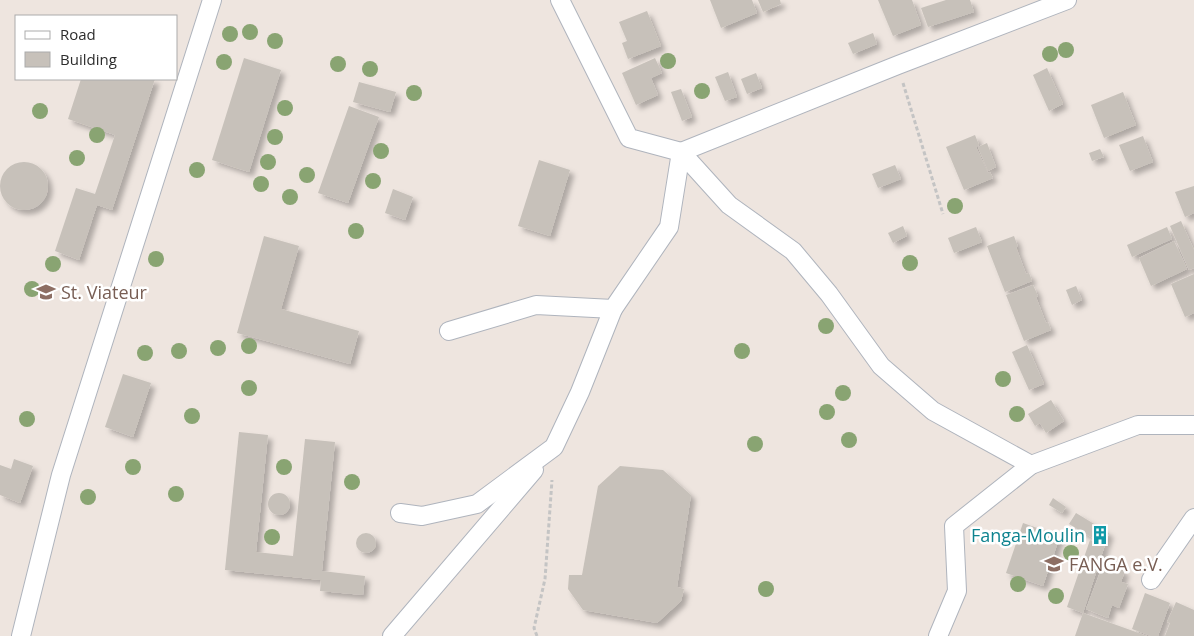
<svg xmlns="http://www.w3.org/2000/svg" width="1194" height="636" font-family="'Open Sans',sans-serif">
<defs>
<filter id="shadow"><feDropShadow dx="4.5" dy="4.5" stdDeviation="2.5" flood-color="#0004"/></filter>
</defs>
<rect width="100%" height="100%" fill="#eee5df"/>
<g fill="#c7c1ba" filter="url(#shadow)">
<polygon points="710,0 752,0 757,13 721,28"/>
<polygon points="758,0 780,0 781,4 763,12"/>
<polygon points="878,0 912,0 921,25 893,36"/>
<polygon points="946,0 970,0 974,12 928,27 921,8"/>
<polygon points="647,11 661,46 628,59 622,43 627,41 619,22"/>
<polygon points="873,33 877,44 853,54 848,43"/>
<polygon points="244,58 281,70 249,172 212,160"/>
<polygon points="655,58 662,73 651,78 658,95 636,105 622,73"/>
<polygon points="1047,68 1063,104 1049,111 1033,75"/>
<polygon points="728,72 737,97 725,101 715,77"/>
<polygon points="756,73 762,88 747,94 741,79"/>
<polygon points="81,79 155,79 112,210 97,205 79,260 55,251 76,188 95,194 115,135 68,119"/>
<polygon points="359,82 396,92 390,112 353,102"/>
<polygon points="681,89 692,117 682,121 671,92"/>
<polygon points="1123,92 1136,125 1104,138 1091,105"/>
<polygon points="349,106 379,117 348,203 318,193"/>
<polygon points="975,135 979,145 976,147 988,173 990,172 993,178 964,190 946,147"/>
<polygon points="1143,136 1153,162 1130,171 1119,145"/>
<polygon points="987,143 996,167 988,171 978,147"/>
<polygon points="1100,149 1104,157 1092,161 1089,153"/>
<polygon points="539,160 570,170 550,236 518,226"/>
<circle cx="24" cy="186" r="24"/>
<polygon points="895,165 901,179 878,188 872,174"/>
<polygon points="1194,186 1194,213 1185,217 1175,192"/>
<polygon points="393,189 413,197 405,220 385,213"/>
<polygon points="1181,221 1194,250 1194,268 1189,270 1170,226"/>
<polygon points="903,226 907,236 893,243 888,233"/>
<polygon points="976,227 982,242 954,253 948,238"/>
<polygon points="1167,227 1172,239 1132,257 1127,245"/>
<polygon points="264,236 299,246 281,309 359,331 350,364 237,333"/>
<polygon points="1014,236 1018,247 1016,247 1026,274 1029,273 1032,281 1005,292 987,246"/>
<polygon points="1174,241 1187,269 1151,286 1139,258"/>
<polygon points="1194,274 1194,313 1185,317 1171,284"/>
<polygon points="1033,285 1038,296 1036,297 1046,323 1048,322 1051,330 1024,341 1006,295"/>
<polygon points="1076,286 1082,300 1072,305 1066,290"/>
<polygon points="1027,345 1044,384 1029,390 1012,352"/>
<polygon points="123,374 151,383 133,437 105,427"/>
<polygon points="1051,400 1064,421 1046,433 1040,423 1035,426 1028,414"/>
<polygon points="239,432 268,435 256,552 293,556 305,439 335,442 322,571 365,576 363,595 320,591 321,580 225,570"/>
<polygon points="14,459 33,466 20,503 0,495 0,465 11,469"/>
<polygon points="620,466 663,470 691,495 677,587 684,589 681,601 657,623 583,610 568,589 569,575 582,575 598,486"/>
<circle cx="279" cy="504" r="11"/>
<polygon points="1053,498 1066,507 1062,513 1049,505"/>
<polygon points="1076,513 1109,533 1105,545 1083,613 1067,607 1090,540 1105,545 1069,524"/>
<polygon points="1023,523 1060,536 1043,586 1006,573"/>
<circle cx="366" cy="543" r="10"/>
<polygon points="1104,562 1125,571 1121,582 1128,584 1119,608 1112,605 1108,618 1086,609"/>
<polygon points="1145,593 1170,603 1158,636 1151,636 1132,629"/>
<polygon points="1176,602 1194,610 1194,636 1165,636 1170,623 1167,622"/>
<polygon points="1083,613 1147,636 1075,636"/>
</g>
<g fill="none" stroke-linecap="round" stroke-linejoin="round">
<g stroke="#afb4bd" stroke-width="20">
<g id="minor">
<polyline points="560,0 629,138 681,152 729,205 793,251 829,294 881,366 933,411 1031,465"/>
<polyline points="449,331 536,305 613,309 669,227 681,152 898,65 1067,0"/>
<polyline points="400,513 422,516 477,504 554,447 580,392 613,309"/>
<polyline points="1151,580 1194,518"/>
<polyline points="21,636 61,475 212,0"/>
<polyline points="392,636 534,470"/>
<polyline points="938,636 957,591 954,526 1031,465 1138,425 1194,425"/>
</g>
</g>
<g stroke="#c4c4c4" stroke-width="3" stroke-dasharray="4 2.5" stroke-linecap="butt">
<polyline points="903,83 943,214"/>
<polyline points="537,636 534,628 545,579 552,480"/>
</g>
<use href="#minor" stroke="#fff" stroke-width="18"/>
</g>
<g fill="#89a472">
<circle cx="250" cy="32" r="8"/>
<circle cx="230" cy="34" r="8"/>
<circle cx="275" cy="41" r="8"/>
<circle cx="1066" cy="50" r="8"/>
<circle cx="1050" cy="54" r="8"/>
<circle cx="668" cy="61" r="8"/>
<circle cx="224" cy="62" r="8"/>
<circle cx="338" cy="64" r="8"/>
<circle cx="370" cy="69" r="8"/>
<circle cx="702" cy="91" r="8"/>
<circle cx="414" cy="93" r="8"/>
<circle cx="285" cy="108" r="8"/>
<circle cx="40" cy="111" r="8"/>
<circle cx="97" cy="135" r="8"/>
<circle cx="275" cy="137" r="8"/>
<circle cx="381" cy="151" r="8"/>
<circle cx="77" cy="158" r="8"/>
<circle cx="268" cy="162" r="8"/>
<circle cx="197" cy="170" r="8"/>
<circle cx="307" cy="175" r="8"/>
<circle cx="373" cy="181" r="8"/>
<circle cx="261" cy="184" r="8"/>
<circle cx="290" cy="197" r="8"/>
<circle cx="955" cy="206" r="8"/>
<circle cx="356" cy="231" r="8"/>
<circle cx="156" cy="259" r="8"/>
<circle cx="910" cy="263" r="8"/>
<circle cx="53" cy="264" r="8"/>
<circle cx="32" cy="289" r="8"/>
<circle cx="826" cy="326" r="8"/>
<circle cx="249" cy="346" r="8"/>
<circle cx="218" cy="348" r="8"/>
<circle cx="179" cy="351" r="8"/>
<circle cx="742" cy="351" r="8"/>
<circle cx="145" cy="353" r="8"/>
<circle cx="1003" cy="379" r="8"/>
<circle cx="249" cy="388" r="8"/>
<circle cx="843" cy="393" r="8"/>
<circle cx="827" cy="412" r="8"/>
<circle cx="1017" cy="414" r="8"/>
<circle cx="192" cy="416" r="8"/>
<circle cx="27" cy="419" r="8"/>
<circle cx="849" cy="440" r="8"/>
<circle cx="755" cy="444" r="8"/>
<circle cx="133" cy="467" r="8"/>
<circle cx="284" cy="467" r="8"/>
<circle cx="352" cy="482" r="8"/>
<circle cx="176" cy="494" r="8"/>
<circle cx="88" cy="497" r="8"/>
<circle cx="272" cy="537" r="8"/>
<circle cx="1071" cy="553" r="8"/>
<circle cx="1018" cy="584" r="8"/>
<circle cx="766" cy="589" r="8"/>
<circle cx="1056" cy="596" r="8"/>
</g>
<defs>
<g id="school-bare" transform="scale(1.5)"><path d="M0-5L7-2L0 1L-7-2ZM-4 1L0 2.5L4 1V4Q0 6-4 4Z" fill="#8d6e63" stroke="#fff" stroke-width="2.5" paint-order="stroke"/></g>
<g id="building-bare" transform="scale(1.5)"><path d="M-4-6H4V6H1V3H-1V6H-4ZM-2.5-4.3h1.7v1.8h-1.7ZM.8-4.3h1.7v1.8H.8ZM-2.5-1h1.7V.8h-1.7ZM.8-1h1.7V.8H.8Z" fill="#0f9aa8" stroke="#fff" stroke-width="2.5" paint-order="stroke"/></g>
</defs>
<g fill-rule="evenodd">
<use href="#school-bare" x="46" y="292"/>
<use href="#building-bare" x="1100" y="535"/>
<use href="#school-bare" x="1054" y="564"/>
</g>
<g text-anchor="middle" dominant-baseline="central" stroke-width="5" stroke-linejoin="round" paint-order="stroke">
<g font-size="18" fill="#785e54" stroke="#fff" text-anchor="start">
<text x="61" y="292">St. Viateur</text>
<text x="1069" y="564">FANGA e.V.</text>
</g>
<g font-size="18" fill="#0d838f" stroke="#fff" text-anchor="end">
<text x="1085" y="535">Fanga-Moulin</text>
</g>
</g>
<rect x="15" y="15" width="162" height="65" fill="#ffffff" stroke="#ababab"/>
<rect x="25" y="31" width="25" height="8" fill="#ffffff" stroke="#ababab"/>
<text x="60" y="40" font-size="15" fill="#2d2d2d">Road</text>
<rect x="25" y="52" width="25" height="15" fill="#c7c1ba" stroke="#ababab"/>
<text x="60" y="65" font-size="15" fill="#2d2d2d">Building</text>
</svg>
